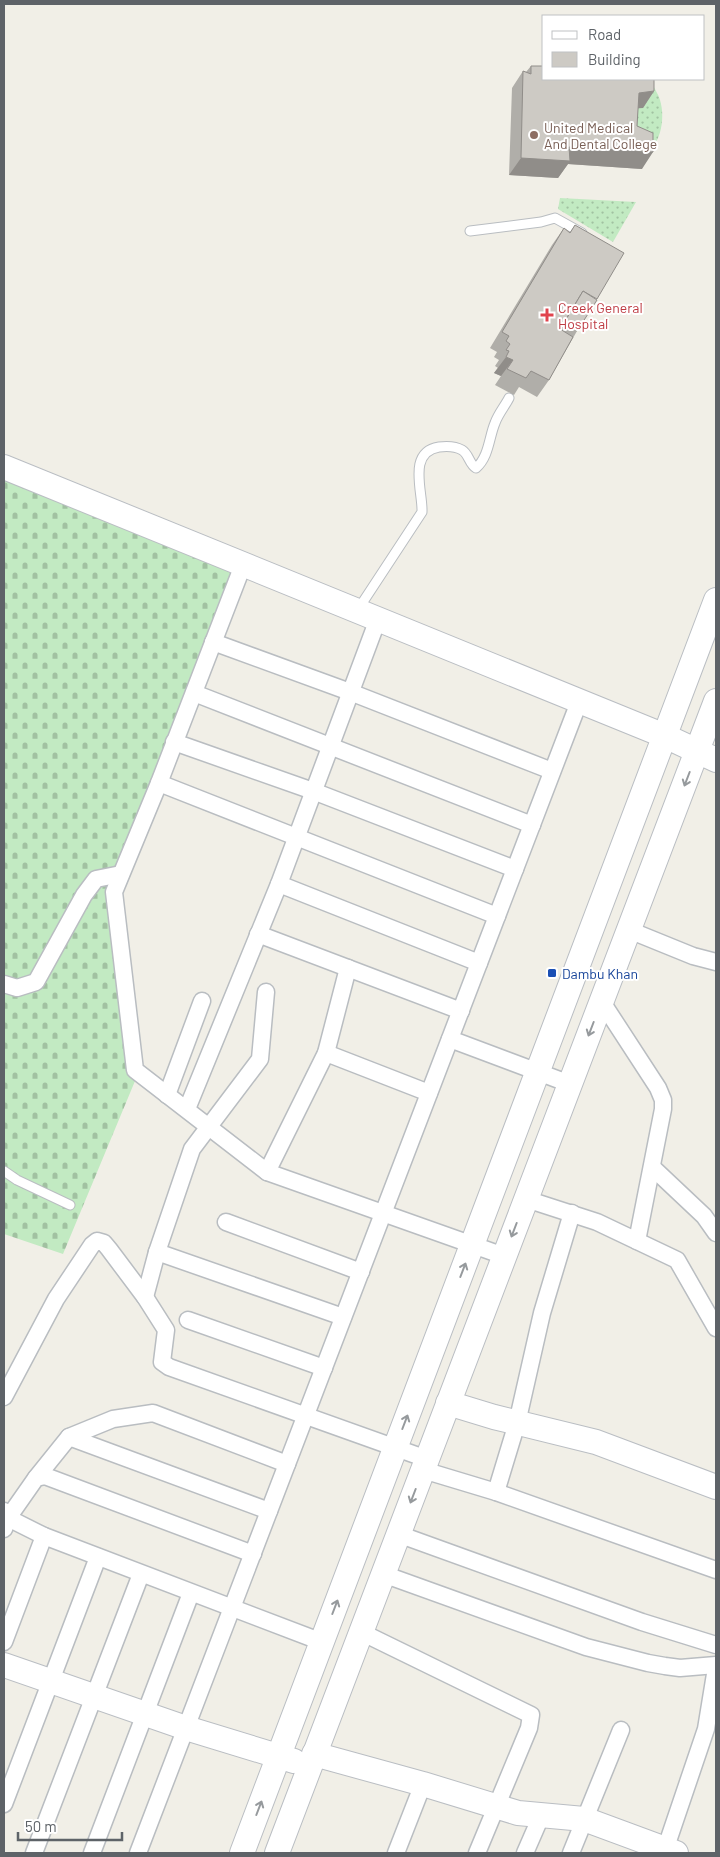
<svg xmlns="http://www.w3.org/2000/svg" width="720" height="1857" font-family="Barlow,sans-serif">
<defs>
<pattern id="grass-dots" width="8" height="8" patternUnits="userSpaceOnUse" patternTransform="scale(1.25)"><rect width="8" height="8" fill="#c2eac2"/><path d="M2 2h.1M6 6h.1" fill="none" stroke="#a1c1a1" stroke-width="1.8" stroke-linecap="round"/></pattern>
<pattern id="cemetery-stones" width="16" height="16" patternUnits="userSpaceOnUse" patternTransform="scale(1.25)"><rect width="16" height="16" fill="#c2eac2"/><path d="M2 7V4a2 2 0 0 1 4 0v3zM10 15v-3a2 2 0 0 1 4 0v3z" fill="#a1c1a1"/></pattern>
</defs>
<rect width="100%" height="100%" fill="#f1efe7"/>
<g fill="url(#grass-dots)">
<path d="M651,82C654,87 658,94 660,100C666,120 660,147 642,157L634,139L635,108Z"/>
<polygon points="560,198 636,202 613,242 558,209"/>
</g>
<polygon fill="url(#cemetery-stones)" points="4,469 237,562 109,889 135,1081 63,1254 4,1234"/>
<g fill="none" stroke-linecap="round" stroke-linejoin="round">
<g stroke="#b9bdc1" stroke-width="11">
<g id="lane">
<polyline points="470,231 541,222 555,218 582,233"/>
<path d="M357,611L422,512C423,492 407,452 439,447C447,446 455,446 462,450C469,454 469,464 476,468C489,457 489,437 495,423C498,414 505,406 509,398"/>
<polyline points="4,1171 17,1180 70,1205"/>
</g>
</g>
<g stroke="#b9bdc1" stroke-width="19">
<g id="street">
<polyline points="243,565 159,783 114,892 135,1070 267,1172 504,1256"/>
<polyline points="213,642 350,692 552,771"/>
<polyline points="194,693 532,825"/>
<polyline points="174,742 313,791 515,869"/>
<polyline points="159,783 497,916"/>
<polyline points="279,884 479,963"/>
<polyline points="629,930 693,956 716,962"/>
<polyline points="258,934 461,1011"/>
<polyline points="4,984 17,988 36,982 84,895 96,879 121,874"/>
<polyline points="602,1002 658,1088 663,1100 663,1109 637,1241"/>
<polyline points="450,1039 570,1084"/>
<polyline points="326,1053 429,1093"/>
<polyline points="167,1095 202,1001"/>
<polyline points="187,1109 279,884 378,619"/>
<polyline points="652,1167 704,1216 716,1233"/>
<polyline points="267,1172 326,1053 348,968"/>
<polyline points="526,1199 597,1222 677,1260 716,1328"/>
<polyline points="226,1222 361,1272"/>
<polyline points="157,1252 343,1317"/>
<polyline points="145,1297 157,1252 192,1149 260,1059 266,992"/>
<polyline points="188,1320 324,1368"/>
<polyline points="4,1397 56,1299 92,1245 97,1241 104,1243 109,1249 145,1297 166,1330 162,1362 169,1367 427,1459"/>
<polyline points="69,1437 269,1511"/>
<polyline points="423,1470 496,1492 716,1570"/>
<polyline points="36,1478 69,1437 113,1419 153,1413 287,1464"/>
<polyline points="496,1492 517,1423 542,1313 572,1213"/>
<polyline points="4,1511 8,1518 44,1536 322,1642"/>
<polyline points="4,1529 8,1518 36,1478 45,1476 253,1554"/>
<polyline points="398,1534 642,1622 716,1645"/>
<polyline points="383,1574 586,1647 648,1663 665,1666 680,1668 716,1665"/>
<polyline points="361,1632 531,1715 529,1728 477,1853"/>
<polyline points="4,1642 44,1536"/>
<polyline points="4,1804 98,1557"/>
<polyline points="34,1853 141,1574"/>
<polyline points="92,1853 191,1593"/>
<polyline points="138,1853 579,702"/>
<polyline points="396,1853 423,1784"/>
<polyline points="525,1853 542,1814"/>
<polyline points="571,1853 621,1730"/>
<polyline points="664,1853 706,1729 716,1668"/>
</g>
</g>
<g stroke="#babec3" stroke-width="26">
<g id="secondary">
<polyline points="4,467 665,736 716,760"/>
<polyline points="448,1403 494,1417 596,1442 716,1487"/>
<polyline points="4,1665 186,1728 294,1761"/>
<polyline points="314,1754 423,1784 518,1813 584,1819 676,1853"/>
<polyline points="242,1853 716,600"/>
<polyline points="277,1853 716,701"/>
</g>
</g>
<use href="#lane" stroke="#fff" stroke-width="9"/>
<use href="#street" stroke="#fff" stroke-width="16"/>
<use href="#secondary" stroke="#fff" stroke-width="24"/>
</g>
<g fill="#b0aea9">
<polygon points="531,66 654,91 643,108 638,108 637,126 642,169 568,164 558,178 509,175 512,88 523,71 526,72"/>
<polygon points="575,225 577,331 549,380 537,397 519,387 514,395 495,385 501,376 494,373 498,368 495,366 499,360 494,357 497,352 490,348 552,245 564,228 570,232"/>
</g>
<g fill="#908d89">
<polygon points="654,91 643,108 627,109 639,93"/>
<polygon points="569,147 653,152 642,169 568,164 558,178 509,175 521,158"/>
<polygon points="506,357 513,360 501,376 494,373"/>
</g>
<g fill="#cdcac4" stroke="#908d89">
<polygon points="531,66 544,66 544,79 654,79 654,91 639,93 637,126 653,133 653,152 569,147 570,161 521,158 523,71 531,74"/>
<polygon points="575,225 624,253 597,299 583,291 560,329 573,337 549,380 531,371 526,378 507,369 513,360 506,357 509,351 506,350 510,344 506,341 509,336 502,332 564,228 570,233"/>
<polygon points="583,291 597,300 577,331 564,323"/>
</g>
<defs><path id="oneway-shaft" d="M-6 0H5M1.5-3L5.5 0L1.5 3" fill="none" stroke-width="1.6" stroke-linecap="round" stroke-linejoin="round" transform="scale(1.25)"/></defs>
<g stroke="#969a9d">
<use href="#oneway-shaft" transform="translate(687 779) rotate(111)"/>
<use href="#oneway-shaft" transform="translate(591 1029) rotate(111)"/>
<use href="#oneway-shaft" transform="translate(514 1230) rotate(111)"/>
<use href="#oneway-shaft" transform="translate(463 1270) rotate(-69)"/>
<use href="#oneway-shaft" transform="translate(405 1422) rotate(-69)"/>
<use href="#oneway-shaft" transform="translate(413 1496) rotate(111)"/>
<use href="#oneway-shaft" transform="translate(335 1607) rotate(-69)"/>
<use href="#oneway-shaft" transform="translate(259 1808) rotate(-69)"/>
</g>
<circle fill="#8d6e63" stroke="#fff" stroke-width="2" cx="534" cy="135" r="5"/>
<path fill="#e0444e" stroke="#fff" stroke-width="2" d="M544.5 307.5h5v5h5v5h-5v5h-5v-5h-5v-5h5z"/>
<rect fill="#1a4fb4" stroke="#fff" stroke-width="2" x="547" y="968" width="10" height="10" rx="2.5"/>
<g text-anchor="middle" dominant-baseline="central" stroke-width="4" stroke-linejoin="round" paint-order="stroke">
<g font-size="14" fill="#785e54" stroke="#fff" text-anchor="start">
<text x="544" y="127">United Medical<tspan x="544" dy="16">And Dental College</tspan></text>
</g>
<g font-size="14" fill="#be3a42" stroke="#fff" text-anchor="start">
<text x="558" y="307">Creek General<tspan x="558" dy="16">Hospital</tspan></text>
</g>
<g font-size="14" fill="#164399" stroke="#fff" text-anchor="start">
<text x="562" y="973">Dambu Khan</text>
</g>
</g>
<rect width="720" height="1857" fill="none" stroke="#5e6368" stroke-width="10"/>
<rect x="542" y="15" width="162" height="65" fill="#ffffff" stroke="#bfc1c3"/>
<rect x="552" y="31" width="25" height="8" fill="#ffffff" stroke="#bfc1c3"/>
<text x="588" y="40" font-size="15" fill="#5e6368">Road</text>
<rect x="552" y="52" width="25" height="15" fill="#cdcac4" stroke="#bfc1c3"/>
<text x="588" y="65" font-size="15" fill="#5e6368">Building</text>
<path d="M18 1832v8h104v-8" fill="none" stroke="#5e6368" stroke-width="2.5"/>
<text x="25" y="1832" font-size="15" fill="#5e6368" stroke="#ffffff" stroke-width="4" paint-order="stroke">50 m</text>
</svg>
